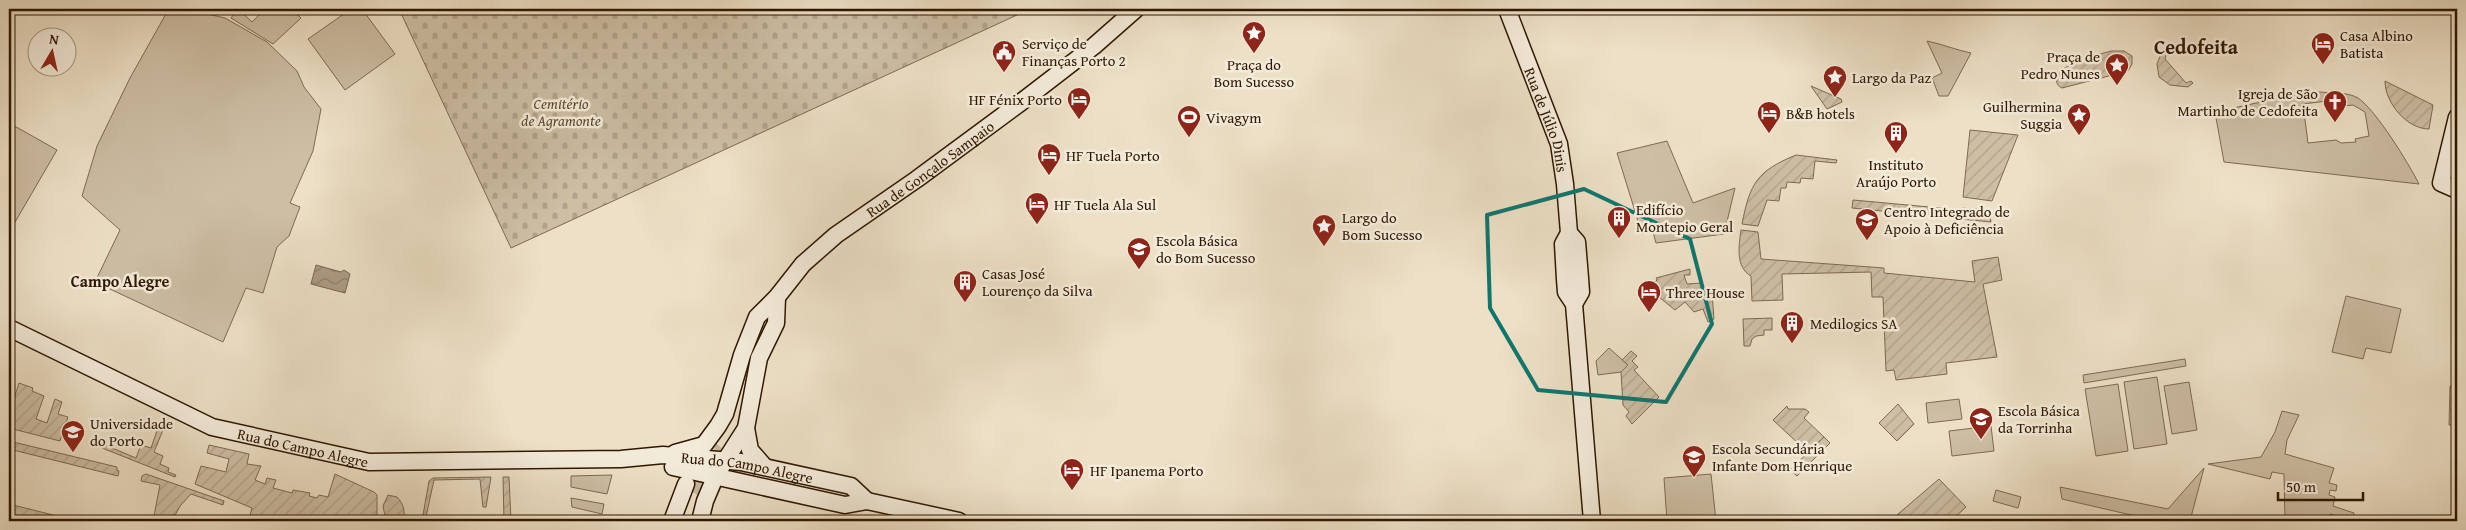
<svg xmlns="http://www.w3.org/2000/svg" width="2466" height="530" font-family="'Gentium Book Plus',serif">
<defs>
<pattern id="cemetery-stones" width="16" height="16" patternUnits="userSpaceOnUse" patternTransform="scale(1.25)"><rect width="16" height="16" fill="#cdbea4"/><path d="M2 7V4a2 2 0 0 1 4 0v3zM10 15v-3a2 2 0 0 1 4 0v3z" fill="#b0a38b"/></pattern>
<pattern id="garden-furrows" width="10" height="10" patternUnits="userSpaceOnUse" patternTransform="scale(1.25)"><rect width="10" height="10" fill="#cdbea4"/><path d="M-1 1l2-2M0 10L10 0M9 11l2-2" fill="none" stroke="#b0a38b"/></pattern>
<pattern id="water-waves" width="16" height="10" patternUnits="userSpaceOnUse" patternTransform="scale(1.25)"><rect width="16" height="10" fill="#ac9c83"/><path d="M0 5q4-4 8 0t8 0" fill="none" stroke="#8c7e69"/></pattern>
</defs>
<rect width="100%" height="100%" fill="#ede0c6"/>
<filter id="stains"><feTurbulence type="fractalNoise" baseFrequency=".004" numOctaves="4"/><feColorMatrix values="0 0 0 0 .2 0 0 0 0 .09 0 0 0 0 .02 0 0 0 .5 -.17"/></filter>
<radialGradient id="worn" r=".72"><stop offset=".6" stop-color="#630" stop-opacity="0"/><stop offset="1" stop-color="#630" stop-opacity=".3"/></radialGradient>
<g fill="#cdbea4" stroke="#7e6a52" fill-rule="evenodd">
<polygon points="238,9 252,22 265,9 291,9 301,18 273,44 231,18"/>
<polygon points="351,9 362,9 395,54 345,90 308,39"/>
<polygon points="190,10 225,18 267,42 297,71 304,87 321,109 313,151 290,203 300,207 289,236 277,247 263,293 246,288 223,342 95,282 120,230 82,196 97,146 130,78 167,12"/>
<path d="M1927,41C1942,44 1956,50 1971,53L1948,96H1939L1932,78L1942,73Z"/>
<path d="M2319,92C2331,93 2348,92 2358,98C2376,110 2409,164 2419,184L2224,162L2215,112L2284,97ZM2327,101L2334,107L2353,105L2365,112L2369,136L2355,139L2356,142L2341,143L2336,140L2308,143L2303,104Z"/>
<polygon points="11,124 57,150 11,229 9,227 9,128"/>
<polygon points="1667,141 1693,203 1735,188 1724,234 1656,243 1653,232 1642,234 1617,153"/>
<polygon points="2346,296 2401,309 2391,353 2366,348 2363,359 2332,352"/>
<polygon points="1609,348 1628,365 1621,372 1598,375 1596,361"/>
<polygon points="2185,359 2186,366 2084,383 2083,375"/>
<polygon points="2157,377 2167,444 2134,449 2124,382"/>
<polygon points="2189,382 2197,430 2172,434 2164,386"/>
<polygon points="2118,384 2128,451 2096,456 2085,389"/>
<polygon points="1959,399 1962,419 1928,423 1926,403"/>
<polygon points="2282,411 2299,415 2287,440 2285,454 2334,468 2329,483 2337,485 2336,491 2330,490 2329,495 2335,497 2333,506 2354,513 2353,521 2330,514 2328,521 2291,521 2285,519 2284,474 2272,472 2270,479 2208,464 2261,457 2275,432"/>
<polygon points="1991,426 1994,451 1952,456 1949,431"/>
<polygon points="1824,437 1830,443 1797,476 1790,470"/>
<polygon points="2204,468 2190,521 2157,521 2062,499 2060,487 2168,509"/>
<polygon points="1711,474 1716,521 1667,521 1664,478"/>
<polygon points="612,475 607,494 571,487 571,476"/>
<polygon points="1996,490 2021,497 2018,508 1993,501"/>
<polygon points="571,498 604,504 602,514 572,507"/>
</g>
<polygon fill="url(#cemetery-stones)" stroke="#7e6a52" points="399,9 1030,9 511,248"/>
<g fill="url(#garden-furrows)" stroke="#7e6a52">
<polygon points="2163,49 2167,51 2165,59 2186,83 2191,81 2193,83 2188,87 2170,85 2159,77 2157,64"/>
<path d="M2111,51H2124L2132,56V64L2128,71L2062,88C2058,86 2056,84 2057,79C2059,63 2098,55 2111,51Z"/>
<path d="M2385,81L2433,105L2429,129C2407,129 2385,103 2385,81Z"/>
<polygon points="1811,86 1841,99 1842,102 1827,109"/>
<polygon points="1970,130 2018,135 1992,201 1963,197"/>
<path d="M1796,155L1837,160L1836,163L1815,161L1813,179L1801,178L1800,183L1787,182L1786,188H1781L1779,201L1767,200L1758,226L1742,224C1750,183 1757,171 1796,155Z"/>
<polygon points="1853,200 1962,210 1962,208 1989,210 1991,222 1852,208"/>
<path d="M1741,230L1758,232L1761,259L1884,268V273L1975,282L1972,261L1998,257L2002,280L1983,284L1997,357L1946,363L1947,374L1896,380L1894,370L1886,371L1883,297H1872L1871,272L1782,274L1783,300L1752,301L1751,276C1735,267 1739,245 1741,230Z"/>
<polygon points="1690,269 1690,275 1684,275 1687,284 1701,283 1702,289 1708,289 1708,293 1712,293 1714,319 1708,322 1703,309 1694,312 1685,302 1675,310 1659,297 1656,300 1649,292 1652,289 1650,287 1657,280 1656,278"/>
<polygon points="1772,318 1772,330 1764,330 1764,335 1756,336 1752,339 1750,346 1744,346 1743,319"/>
<polygon points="1631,351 1637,356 1632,361 1638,367 1634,370 1659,397 1632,424 1626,416 1629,412 1623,405 1621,372 1628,365 1622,360"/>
<polygon points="19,383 33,388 32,391 44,396 36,419 47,423 55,399 62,402 58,414 68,417 60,441 9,428 9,407 11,408"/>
<polygon points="2450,386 2457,386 2457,425 2449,425"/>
<polygon points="1898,404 1914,424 1897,441 1879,423"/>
<polygon points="1787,406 1788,409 1805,409 1809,412 1804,418 1824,437 1811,449 1804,443 1801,446 1773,420"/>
<polygon points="160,422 165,425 154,452 163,456 160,464 169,468 168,472 176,475 175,477 92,444 93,440 136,458 141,445 151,448"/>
<polygon points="9,441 117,467 117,470 119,471 118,476 9,449"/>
<polygon points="209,445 249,454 247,464 261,466 255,480 265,484 267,478 276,480 273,488 292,493 293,490 310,493 309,496 317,498 319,495 328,497 335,474 374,492 377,495 377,521 269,521 250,515 252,508 195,484 201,466 226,472 229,459 207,453"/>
<polygon points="146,474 224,501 223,505 191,494 180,506 172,521 153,521 160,485 141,481 142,476"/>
<polygon points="491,477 486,507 483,507 480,479 434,480 425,521 422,521 429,481 433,478"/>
<polygon points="503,477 509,477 511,521 504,521"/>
<polygon points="1939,479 1966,507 1951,521 1903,521 1897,515"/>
<path d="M388,495L397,497C404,504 405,512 404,521H386L383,506Z"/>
<polygon points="9,504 57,516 63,521 9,521"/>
</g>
<polygon fill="url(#water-waves)" stroke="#7a674f" points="316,265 341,272 344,270 350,274 345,293 311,284"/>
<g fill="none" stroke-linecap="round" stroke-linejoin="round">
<g stroke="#c7b89e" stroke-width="16" stroke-dasharray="16 8" stroke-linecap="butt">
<polyline points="699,468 718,445"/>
<path d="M694,493C706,474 724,471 745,471"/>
</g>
<g stroke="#2f1700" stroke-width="19">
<g id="secondary">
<path id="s1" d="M1507,9L1559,144L1565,184L1569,233L1563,244L1565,279L1566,292L1574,304L1592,521"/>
<polyline points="2457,117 2441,183 2457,190"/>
<polyline points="1569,233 1577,242 1580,278 1581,292 1574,304"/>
<path id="s2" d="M9,328L212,427L369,462L621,459L663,455L741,462L851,486L867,501"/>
<path id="s3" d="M675,453L704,445L718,426L725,414L742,355L757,317L777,297L803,264L836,235L917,179L1020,103L1094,46L1136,9"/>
<polyline points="764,466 750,450 746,428 759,358 776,323 777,297"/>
<polyline points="673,467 845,505 867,501 959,521"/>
<polyline points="672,521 686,484"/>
<polyline points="700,521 705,501 716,475 746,428"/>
</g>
</g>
<use href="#secondary" stroke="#f3ebda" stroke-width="16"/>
</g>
<path fill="none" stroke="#0f766e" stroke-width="4" stroke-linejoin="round" d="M1584,189L1690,239L1712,324L1666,402L1538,390L1490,308L1487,215Z"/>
<defs>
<g id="sight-pin" transform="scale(1.25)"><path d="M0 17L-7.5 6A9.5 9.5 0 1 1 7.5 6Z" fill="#8f2418" stroke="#f3ebda"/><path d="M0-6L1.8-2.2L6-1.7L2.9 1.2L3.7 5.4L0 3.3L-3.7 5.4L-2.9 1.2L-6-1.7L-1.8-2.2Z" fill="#fff"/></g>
<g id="hotel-pin" transform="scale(1.25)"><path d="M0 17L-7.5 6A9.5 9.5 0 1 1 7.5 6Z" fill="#8f2418" stroke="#f3ebda"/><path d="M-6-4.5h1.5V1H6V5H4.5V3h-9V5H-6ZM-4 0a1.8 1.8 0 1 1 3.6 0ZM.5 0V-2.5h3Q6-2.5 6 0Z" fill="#fff"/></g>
<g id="civic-pin" transform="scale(1.25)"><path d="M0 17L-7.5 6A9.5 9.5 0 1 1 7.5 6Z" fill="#8f2418" stroke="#f3ebda"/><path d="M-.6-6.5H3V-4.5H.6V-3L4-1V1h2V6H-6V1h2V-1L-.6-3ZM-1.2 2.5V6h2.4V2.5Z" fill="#fff"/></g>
<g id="church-pin" transform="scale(1.25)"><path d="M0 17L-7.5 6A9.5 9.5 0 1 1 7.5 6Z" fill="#8f2418" stroke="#f3ebda"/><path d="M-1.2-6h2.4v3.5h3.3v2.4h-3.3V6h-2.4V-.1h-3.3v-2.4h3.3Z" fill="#fff"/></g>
<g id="stadium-pin" transform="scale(1.25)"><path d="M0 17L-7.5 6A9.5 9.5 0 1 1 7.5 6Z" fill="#8f2418" stroke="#f3ebda"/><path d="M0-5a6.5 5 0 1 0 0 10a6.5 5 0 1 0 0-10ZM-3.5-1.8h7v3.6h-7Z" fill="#fff"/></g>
<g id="building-pin" transform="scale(1.25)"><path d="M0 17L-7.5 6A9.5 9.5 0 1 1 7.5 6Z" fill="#8f2418" stroke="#f3ebda"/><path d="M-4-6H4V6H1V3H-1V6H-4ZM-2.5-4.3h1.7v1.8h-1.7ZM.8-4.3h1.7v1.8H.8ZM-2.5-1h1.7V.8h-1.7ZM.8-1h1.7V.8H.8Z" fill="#fff"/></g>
<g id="school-pin" transform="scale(1.25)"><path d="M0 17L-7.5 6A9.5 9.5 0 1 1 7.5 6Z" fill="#8f2418" stroke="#f3ebda"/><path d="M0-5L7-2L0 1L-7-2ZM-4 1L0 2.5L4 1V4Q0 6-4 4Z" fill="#fff"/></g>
<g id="university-pin" transform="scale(1.25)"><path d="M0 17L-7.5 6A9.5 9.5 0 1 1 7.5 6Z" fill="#8f2418" stroke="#f3ebda"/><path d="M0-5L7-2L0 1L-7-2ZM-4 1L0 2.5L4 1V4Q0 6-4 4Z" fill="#fff"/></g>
</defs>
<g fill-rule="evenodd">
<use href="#sight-pin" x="1254" y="33"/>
<use href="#hotel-pin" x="2323" y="44"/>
<use href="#civic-pin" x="1004" y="52"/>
<use href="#sight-pin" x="2117" y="65"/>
<use href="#sight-pin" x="1835" y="77"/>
<use href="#hotel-pin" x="1079" y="99"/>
<use href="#church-pin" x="2335" y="102"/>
<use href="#hotel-pin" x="1769" y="113"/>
<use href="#sight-pin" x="2079" y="115"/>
<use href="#stadium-pin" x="1189" y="117"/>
<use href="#building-pin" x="1896" y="133"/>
<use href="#hotel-pin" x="1049" y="155"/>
<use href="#hotel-pin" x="1037" y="204"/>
<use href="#building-pin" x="1619" y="218"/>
<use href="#school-pin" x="1867" y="220"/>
<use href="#sight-pin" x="1324" y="226"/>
<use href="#school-pin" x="1139" y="249"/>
<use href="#building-pin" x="965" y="282"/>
<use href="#hotel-pin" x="1649" y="292"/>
<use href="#building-pin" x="1792" y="323"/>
<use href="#school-pin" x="1981" y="419"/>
<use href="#university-pin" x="73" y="432"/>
<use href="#school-pin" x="1694" y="457"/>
<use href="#hotel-pin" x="1072" y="470"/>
</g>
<g text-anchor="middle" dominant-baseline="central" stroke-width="5" stroke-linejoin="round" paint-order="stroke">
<g font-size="15" fill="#2f1700" stroke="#f3ebda" text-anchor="start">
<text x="2340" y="35">Casa Albino<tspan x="2340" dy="17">Batista</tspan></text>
<text x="1022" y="43">Serviço de<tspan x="1022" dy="17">Finanças Porto 2</tspan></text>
<text x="2100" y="56" text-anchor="end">Praça de<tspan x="2100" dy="17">Pedro Nunes</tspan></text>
<text x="1254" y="64" text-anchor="middle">Praça do<tspan x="1254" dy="17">Bom Sucesso</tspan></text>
<text x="1852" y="77">Largo da Paz</text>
<text x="2318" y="93" text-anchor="end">Igreja de São<tspan x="2318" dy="17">Martinho de Cedofeita</tspan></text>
<text x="1062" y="99" text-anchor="end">HF Fénix Porto</text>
<text x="2062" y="106" text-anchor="end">Guilhermina<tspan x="2062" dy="17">Suggia</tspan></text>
<text x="1786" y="113">B&amp;B hotels</text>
<text x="1206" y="117">Vivagym</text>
<text x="1066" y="155">HF Tuela Porto</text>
<text x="1896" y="164" text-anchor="middle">Instituto<tspan x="1896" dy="17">Araújo Porto</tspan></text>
<text x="1054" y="204">HF Tuela Ala Sul</text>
<text x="1636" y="209">Edifício<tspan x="1636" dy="17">Montepio Geral</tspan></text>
<text x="1884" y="211">Centro Integrado de<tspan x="1884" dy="17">Apoio à Deficiência</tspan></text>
<text x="1342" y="217">Largo do<tspan x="1342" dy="17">Bom Sucesso</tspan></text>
<text x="1156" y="240">Escola Básica<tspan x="1156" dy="17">do Bom Sucesso</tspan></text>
<text x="982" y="273">Casas José<tspan x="982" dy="17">Lourenço da Silva</tspan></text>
<text x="1666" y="292">Three House</text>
<text x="1810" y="323">Medilogics SA</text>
<text x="1998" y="410">Escola Básica<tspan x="1998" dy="17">da Torrinha</tspan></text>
<text x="90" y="423">Universidade<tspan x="90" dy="17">do Porto</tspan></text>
<text x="1712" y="448">Escola Secundária<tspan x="1712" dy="17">Infante Dom Henrique</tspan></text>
<text x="1090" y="470">HF Ipanema Porto</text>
</g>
<g font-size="15" font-style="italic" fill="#5e4931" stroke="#f3ebda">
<text x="561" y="103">Cemitério<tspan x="561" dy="17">de Agramonte</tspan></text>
</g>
<g font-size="15" fill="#2f1700" stroke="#f3ebda">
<text stroke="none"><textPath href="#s1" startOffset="118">Rua de Júlio Dinis</textPath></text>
<text stroke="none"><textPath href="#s3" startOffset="399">Rua de Gonçalo Sampaio</textPath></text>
<text stroke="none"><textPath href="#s2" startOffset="319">Rua do Campo Alegre</textPath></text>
<text stroke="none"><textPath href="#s2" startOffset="766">Rua do Campo Alegre</textPath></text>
</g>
<g font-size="16" font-weight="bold" fill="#2f1700" stroke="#f3ebda">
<text x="120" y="281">Campo Alegre</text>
</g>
<g font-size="20" font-weight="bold" fill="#2f1700" stroke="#f3ebda">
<text x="2196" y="46">Cedofeita</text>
</g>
</g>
<rect width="2466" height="530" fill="none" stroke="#ede0c6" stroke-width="30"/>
<rect x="10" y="10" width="2446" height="510" fill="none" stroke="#2f1700" stroke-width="2.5"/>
<rect x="15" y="15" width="2436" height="500" fill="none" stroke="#2f1700"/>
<g transform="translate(52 52) rotate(9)"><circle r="24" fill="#f3ebda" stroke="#a59683"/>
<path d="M0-4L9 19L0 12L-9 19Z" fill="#8f2418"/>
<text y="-8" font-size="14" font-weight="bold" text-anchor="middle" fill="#2f1700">N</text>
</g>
<path d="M2278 492v8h85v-8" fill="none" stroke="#2f1700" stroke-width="2.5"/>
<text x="2286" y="492" font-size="15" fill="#2f1700" stroke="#f3ebda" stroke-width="4" paint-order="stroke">50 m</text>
<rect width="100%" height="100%" filter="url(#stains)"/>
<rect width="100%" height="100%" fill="url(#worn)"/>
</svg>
